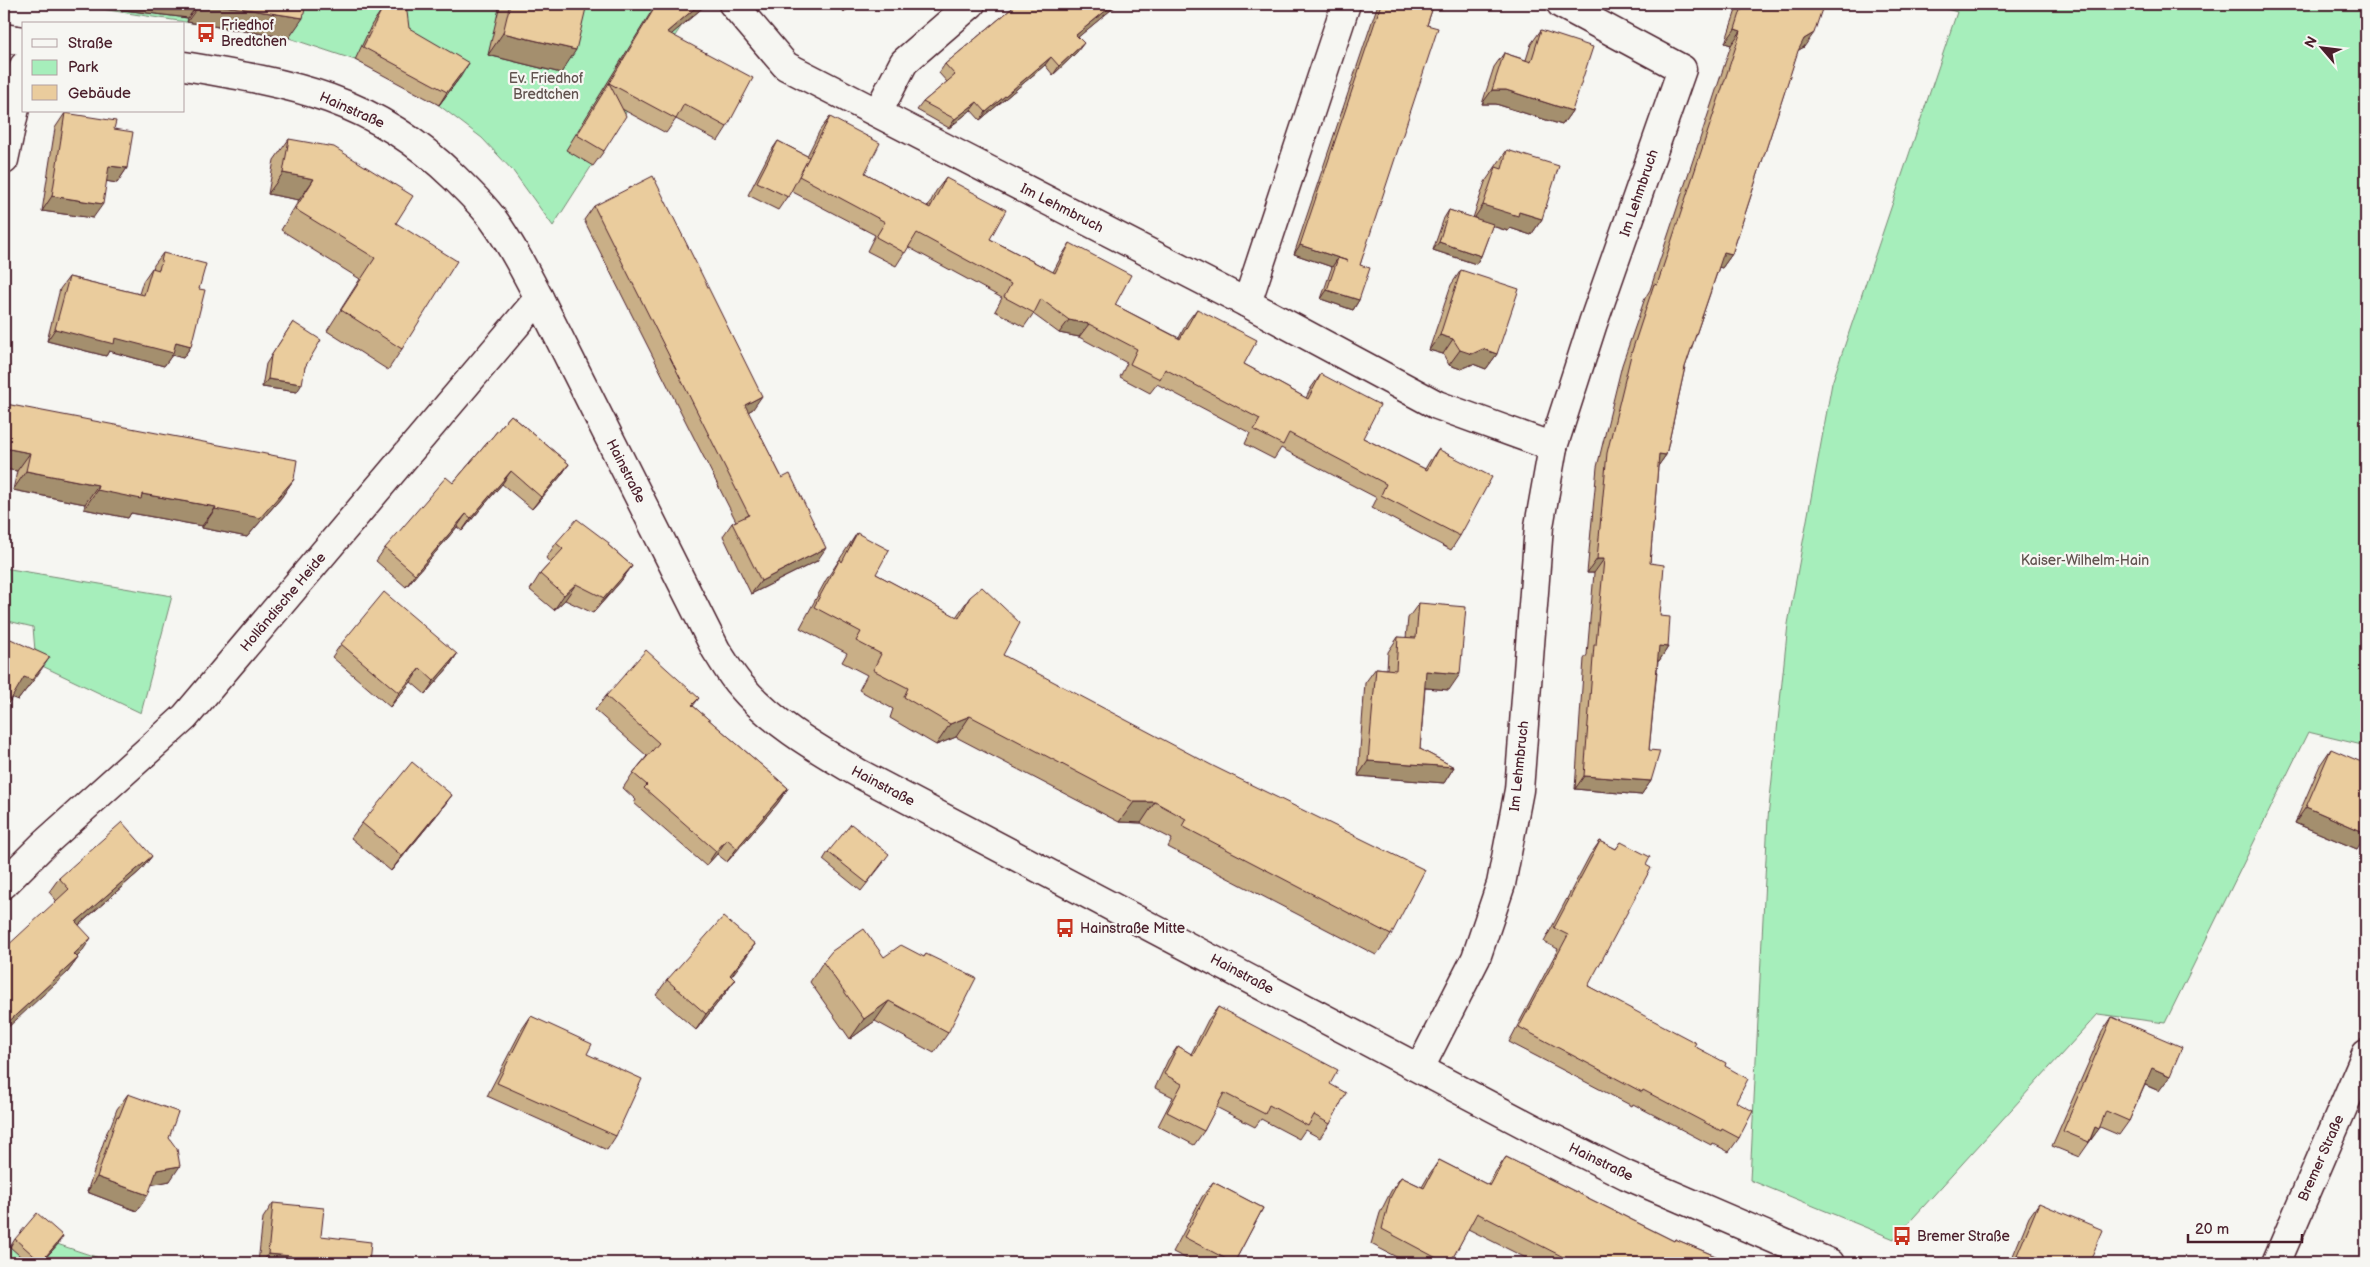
<svg xmlns="http://www.w3.org/2000/svg" width="2370" height="1267" font-family="'Balsamiq Sans',sans-serif">
<rect width="100%" height="100%" fill="#f6f6f2"/>
<filter id="ink" filterUnits="userSpaceOnUse"><feTurbulence type="fractalNoise" baseFrequency=".02" numOctaves="2"/><feDisplacementMap in="SourceGraphic" scale="10" xChannelSelector="R" yChannelSelector="G"/><feConvolveMatrix kernelMatrix="1 2 1 2 8 2 1 2 1" color-interpolation-filters="sRGB"/></filter>
<g filter="url(#ink)">
<g fill="#a6eebb" stroke="#788673">
<polygon points="69,4 707,4 682,25 553,226 513,171 482,138 436,103 410,87 355,60 289,38"/>
<polygon points="1931,4 2366,4 2366,746 2308,732 2165,1023 2098,1014 1894,1239 1750,1180 1768,818 1788,624 1832,383 1957,12"/>
<polygon points="4,568 172,596 141,713 36,663 33,627 4,620"/>
<polygon points="4,1241 32,1263 4,1263"/>
<polygon points="57,1244 114,1263 40,1263"/>
</g>
<g fill="none" stroke-linecap="round" stroke-linejoin="round">
<g stroke="#4a1f2b" stroke-width="31">
<g id="minor">
<polyline points="733,4 786,66 1247,303 1437,405 1553,447"/>
<polyline points="4,38 24,41"/>
<path d="M184,66C293,84 372,97 455,178C468,191 482,204 493,219C511,244 525,271 539,298L716,650C724,662 731,675 740,685C773,724 816,748 860,774L1532,1128L1626,1175L1830,1263"/>
<polyline points="878,112 904,62 971,4"/>
<polyline points="4,160 24,66"/>
<polyline points="1247,303 1346,4"/>
<polyline points="4,884 44,844 185,717 539,298"/>
<polyline points="1420,1068 1476,958 1501,884 1519,790 1539,526 1553,447 1593,323 1682,69 1561,4"/>
<polyline points="2276,1263 2366,1054"/>
</g>
</g>
<use href="#minor" stroke="#f6f6f2" stroke-width="28"/>
</g>
<g fill="#c9af87" stroke="#4a1f2b">
<polygon points="75,4 306,4 289,38 187,22 188,18"/>
<polygon points="500,4 587,4 561,73 488,55"/>
<polygon points="656,4 707,4 671,34 727,127 718,141 676,119 666,133 622,109 604,151 593,166 566,150"/>
<polygon points="837,4 854,4 844,12"/>
<polygon points="1017,4 1118,4 1078,37 1077,52 1053,75 1045,65 980,120 971,110 949,128 917,110 923,102 947,82 939,73 945,64"/>
<polygon points="1378,4 1434,4 1427,25 1360,265 1359,300 1353,310 1321,299 1332,267 1294,254"/>
<polygon points="1738,4 1819,4 1804,47 1798,50 1732,254 1722,268 1719,267 1685,367 1666,455 1658,466 1650,563 1660,616 1668,647 1659,661 1658,661 1649,750 1651,781 1641,795 1575,789 1584,659 1587,655 1594,573 1587,573 1597,467 1622,365 1645,298 1650,290 1731,45 1725,43"/>
<polygon points="381,11 409,28 461,76 439,105 355,60 372,24"/>
<polygon points="1541,30 1572,111 1562,125 1496,104 1482,104 1494,67 1504,53 1526,60 1531,44"/>
<polygon points="65,113 114,129 127,168 117,183 106,181 93,218 42,211 55,128"/>
<polygon points="830,117 865,173 928,207 936,191 946,178 990,239 1053,272 1061,257 1070,243 1115,305 1179,338 1187,322 1197,309 1244,364 1306,398 1311,388 1321,374 1363,438 1425,469 1429,462 1438,449 1460,536 1451,550 1372,508 1377,498 1281,448 1274,459 1245,444 1250,433 1157,384 1150,393 1120,377 1127,363 1079,337 1059,333 1033,314 1024,327 995,311 1002,298 908,247 896,266 867,251 875,235 791,191 778,210 748,195 769,154 778,141 807,156 820,130"/>
<polygon points="289,139 396,223 402,349 388,370 327,331 360,279 281,230 299,200 268,194 274,160"/>
<polygon points="1507,150 1542,219 1531,235 1510,228 1508,231 1492,226 1481,256 1476,264 1433,250 1444,218 1449,210 1473,218 1485,182"/>
<polygon points="594,206 753,409 748,412 782,478 817,561 751,594 723,536 732,523 736,521 584,220"/>
<polygon points="163,253 199,289 191,346 183,358 172,355 164,366 109,351 106,356 47,341 60,289 69,277 139,294 143,281 152,268 153,269 154,265"/>
<polygon points="1461,270 1497,354 1486,369 1473,364 1461,369 1449,365 1443,354 1429,350 1451,285"/>
<polygon points="293,322 305,367 297,392 262,387 266,364"/>
<polygon points="6,404 294,479 281,498 247,537 202,528 202,526 131,513 128,518 84,509 85,504 13,490 17,471 4,469 4,407"/>
<polygon points="511,415 569,464 560,477 532,509 502,484 462,531 457,527 406,587 376,561 385,548 453,483"/>
<polygon points="857,533 876,574 956,617 970,597 1003,655 1391,935 1376,955 1168,847 1172,839 1141,823 1119,822 956,737 936,745 890,718 893,709 859,690 867,675 842,662 847,653 800,628 826,580"/>
<polygon points="556,543 608,545 632,566 621,581 593,613 565,600 554,610 530,590 540,574 550,563 546,558"/>
<polygon points="1419,603 1449,690 1425,688 1420,749 1454,767 1444,783 1358,776 1365,683 1376,668 1387,669 1388,652 1398,637 1406,638 1408,618"/>
<polygon points="4,636 36,677 18,700 12,697 4,710"/>
<polygon points="341,644 457,654 448,668 425,694 411,682 390,707 332,657"/>
<polygon points="606,696 699,698 693,706 788,788 778,803 727,862 717,854 706,866 634,803 636,800 623,788 633,773 647,756 595,710"/>
<polygon points="2331,749 2357,849 2295,823 2320,765"/>
<polygon points="441,810 391,871 351,838 362,823"/>
<polygon points="1600,841 1616,849 1621,842 1588,986 1694,1046 1725,1066 1736,1102 1739,1138 1729,1152 1712,1143 1711,1145 1633,1104 1632,1106 1509,1042 1558,949 1544,942 1590,855"/>
<polygon points="828,852 884,862 861,891 823,860"/>
<polygon points="152,856 141,870 79,925 81,953 77,957 78,958 67,973 56,900 49,892 59,878"/>
<polygon points="755,944 731,976 735,980 724,995 696,1030 656,995 667,980"/>
<polygon points="926,954 948,1033 934,1053 875,1021 850,1039 810,982 823,962 884,957 924,957"/>
<polygon points="1218,1007 1330,1084 1330,1124 1320,1138 1305,1130 1299,1139 1261,1119 1255,1127 1216,1107 1204,1131 1194,1145 1158,1126 1173,1097 1155,1088 1168,1060 1178,1046 1191,1054 1208,1020"/>
<polygon points="531,1016 587,1054 616,1136 607,1150 487,1096 522,1029"/>
<polygon points="2112,1017 2159,1091 2145,1085 2129,1121 2119,1135 2100,1127 2079,1157 2052,1146 2102,1032"/>
<polygon points="128,1094 169,1138 170,1181 152,1184 137,1211 87,1192 107,1132 111,1125 117,1109"/>
<polygon points="1506,1157 1674,1241 1675,1239 1732,1263 1536,1263 1468,1229 1450,1263 1408,1263 1371,1244 1380,1213 1391,1191 1401,1177 1422,1187 1429,1175 1439,1160 1488,1185 1496,1171"/>
<polygon points="1213,1182 1263,1208 1234,1263 1195,1263 1173,1252 1202,1197"/>
<polygon points="273,1203 321,1236 369,1263 258,1263 263,1218"/>
<polygon points="2039,1203 2089,1263 2010,1263 2029,1217"/>
<polygon points="15,1239 58,1244 41,1263 28,1263 10,1247"/>
</g>
<g fill="#a48f6e" stroke="#4a1f2b">
<polygon points="75,4 198,4 188,18"/>
<polygon points="200,4 212,4 303,18 289,38 187,22"/>
<polygon points="700,4 707,4 658,46 667,32"/>
<polygon points="850,4 854,4 844,12"/>
<polygon points="1114,4 1118,4 1070,44 1076,35"/>
<polygon points="1735,29 1741,31 1731,45 1725,43"/>
<polygon points="503,33 576,50 561,73 488,55"/>
<polygon points="1814,33 1804,47 1794,53 1804,39"/>
<polygon points="1084,43 1077,52 1053,75 1059,66"/>
<polygon points="1051,57 1045,65 980,120 986,112"/>
<polygon points="469,63 461,76 439,105 447,92"/>
<polygon points="1492,90 1506,90 1572,111 1562,125 1496,104 1482,104"/>
<polygon points="977,102 971,110 949,128 955,119"/>
<polygon points="109,166 127,168 117,183 99,180"/>
<polygon points="283,173 314,179 299,200 268,194"/>
<polygon points="52,196 103,204 93,218 42,211"/>
<polygon points="1483,205 1519,212 1542,219 1531,235 1510,228 1508,231 1473,220"/>
<polygon points="1439,242 1481,256 1476,264 1433,250"/>
<polygon points="1300,245 1348,261 1338,258 1332,267 1294,254"/>
<polygon points="1724,252 1732,254 1722,268 1714,266"/>
<polygon points="1327,290 1359,300 1353,310 1321,299"/>
<polygon points="1069,320 1089,324 1079,337 1059,333"/>
<polygon points="55,329 115,338 176,342 191,346 183,358 172,355 164,366 109,351 106,356 47,341"/>
<polygon points="1440,335 1453,339 1443,354 1429,350"/>
<polygon points="1483,349 1497,354 1486,369 1473,364 1461,369 1449,365 1460,350"/>
<polygon points="268,379 302,384 297,392 262,387"/>
<polygon points="762,396 753,409 736,419 745,405"/>
<polygon points="4,448 30,453 17,471 4,469"/>
<polygon points="1659,454 1666,455 1656,469"/>
<polygon points="569,464 560,477 532,509 541,497"/>
<polygon points="26,471 98,485 85,504 13,490"/>
<polygon points="511,471 502,484 462,531 471,518"/>
<polygon points="294,479 281,498 247,537 202,528 215,509"/>
<polygon points="97,490 142,494 216,507 202,526 131,513 128,518 84,509"/>
<polygon points="466,514 457,527 406,587 415,574"/>
<polygon points="826,548 817,561 751,594 761,581"/>
<polygon points="1597,559 1604,559 1594,573 1587,573"/>
<polygon points="632,566 621,581 593,613 604,598"/>
<polygon points="576,584 565,600 554,610 564,595"/>
<polygon points="1659,646 1668,647 1659,661 1649,660"/>
<polygon points="457,654 448,668 425,694 434,681"/>
<polygon points="50,657 36,677 18,700 10,697 24,677"/>
<polygon points="420,668 411,682 390,707 399,693"/>
<polygon points="1426,671 1460,674 1449,690 1416,687"/>
<polygon points="970,716 956,737 936,745 950,724"/>
<polygon points="1368,761 1454,767 1444,783 1358,776"/>
<polygon points="1584,776 1651,781 1641,795 1575,789"/>
<polygon points="788,788 778,803 727,862 737,848"/>
<polygon points="452,795 441,810 391,871 402,856"/>
<polygon points="1134,802 1155,802 1141,823 1119,822"/>
<polygon points="2306,807 2366,833 2366,835 2357,849 2295,823"/>
<polygon points="727,839 717,854 706,866 716,851"/>
<polygon points="152,856 141,870 66,936 76,922"/>
<polygon points="91,938 81,953 64,969 74,954"/>
<polygon points="755,944 744,960 720,991 730,975"/>
<polygon points="78,958 67,973 4,1031 4,1026"/>
<polygon points="735,980 724,995 696,1030 706,1014"/>
<polygon points="889,1001 875,1021 850,1039 864,1019"/>
<polygon points="2152,1068 2170,1076 2159,1091 2141,1083"/>
<polygon points="2095,1127 2099,1129 2088,1143 2089,1142"/>
<polygon points="180,1166 170,1181 146,1186 157,1170"/>
<polygon points="97,1177 148,1195 137,1211 87,1192"/>
<polygon points="63,1236 58,1244 41,1263 40,1263"/>
<polygon points="268,1254 291,1256 286,1263 262,1263"/>
<polygon points="2017,1255 2036,1263 2012,1263"/>
</g>
<g fill="#eacc9d" stroke="#4a1f2b">
<polygon points="212,4 306,4 303,18"/>
<polygon points="401,4 406,4 409,28 469,63 447,92 363,47 381,11 389,6"/>
<polygon points="510,4 587,4 576,50 503,33"/>
<polygon points="657,4 700,4 667,32 753,78 727,127 684,104 676,119 609,83"/>
<polygon points="1017,4 1114,4 1076,35 1084,43 1059,66 1051,57 986,112 977,102 955,119 923,102 955,75 945,64"/>
<polygon points="1381,4 1434,4 1427,25 1438,28 1360,265 1370,268 1359,300 1327,290 1338,258 1348,261 1300,245"/>
<polygon points="1743,4 1819,4 1822,9 1814,33 1804,39 1798,51 1732,254 1724,252 1685,367 1666,455 1659,454 1650,563 1664,565 1660,616 1670,617 1668,647 1659,646 1649,750 1660,751 1651,781 1584,776 1594,645 1596,645 1604,559 1597,559 1607,453 1632,351 1654,284 1657,285 1741,31 1735,29"/>
<polygon points="1541,30 1593,47 1572,111 1506,90 1492,90 1504,53 1531,62"/>
<polygon points="609,83 626,116 604,151 577,135"/>
<polygon points="65,113 116,121 114,129 133,132 127,168 109,166 103,204 52,196"/>
<polygon points="830,117 880,143 865,173 930,208 946,178 1006,210 990,239 1055,273 1070,243 1131,275 1115,305 1180,339 1197,309 1257,340 1244,364 1308,399 1321,374 1380,405 1363,438 1427,470 1438,449 1492,477 1460,536 1381,495 1386,484 1289,433 1283,445 1254,430 1260,419 1165,369 1160,379 1130,364 1137,349 1089,324 1069,320 1041,299 1034,313 1004,297 1011,284 917,233 905,253 876,237 885,222 799,176"/>
<polygon points="289,139 334,147 413,196 396,223 457,261 402,349 341,310 375,258 295,209 314,179 283,173"/>
<polygon points="778,141 809,157 788,197 757,182"/>
<polygon points="1507,150 1559,166 1542,219 1519,212 1518,216 1483,205 1496,167 1502,169"/>
<polygon points="653,176 762,396 745,405 782,478 790,474 826,548 761,581 732,523 749,515 594,206"/>
<polygon points="1449,210 1493,224 1481,256 1439,242"/>
<polygon points="163,253 206,264 199,289 205,290 191,346 176,342 173,353 115,338 114,344 55,329 69,277 144,295 152,268 159,270"/>
<polygon points="1461,270 1519,289 1497,354 1483,349 1472,354 1460,350 1453,339 1440,335"/>
<polygon points="293,322 321,340 305,367 302,384 268,379 271,356"/>
<polygon points="6,404 297,460 294,479 260,518 215,509 216,507 142,494 141,499 97,490 98,485 26,471 30,453 4,448 4,415"/>
<polygon points="511,415 569,464 541,497 511,471 471,518 466,514 415,574 385,548 446,477 453,483"/>
<polygon points="577,519 609,543 608,545 632,566 604,598 576,584 564,595 540,574 563,549 556,543"/>
<polygon points="857,533 889,550 876,574 959,618 970,597 982,587 1020,623 1003,655 1213,766 1425,870 1391,935 1182,826 1186,819 1155,802 1134,802 970,716 950,724 904,697 908,688 873,670 881,654 856,641 861,632 814,607 840,559 842,562"/>
<polygon points="384,592 457,654 434,681 420,668 399,693 341,644"/>
<polygon points="1419,603 1466,607 1460,674 1426,671 1420,749 1454,767 1368,761 1376,668 1396,670 1398,637 1416,638"/>
<polygon points="4,636 50,657 32,680 24,677 10,701 4,698"/>
<polygon points="646,650 699,698 692,705 788,788 737,848 727,839 716,851 644,788 647,785 633,773 659,743 606,696"/>
<polygon points="2331,749 2366,764 2366,833 2306,807"/>
<polygon points="412,762 452,795 402,856 362,823"/>
<polygon points="122,822 152,856 76,922 91,938 74,954 78,958 4,1026 4,949 69,889 59,878"/>
<polygon points="851,824 889,854 867,883 828,852"/>
<polygon points="1600,841 1616,849 1621,842 1650,857 1646,865 1651,868 1588,986 1696,1043 1694,1046 1726,1063 1725,1066 1748,1079 1736,1102 1753,1111 1739,1138 1722,1129 1721,1131 1643,1090 1642,1092 1519,1027 1568,935 1554,928"/>
<polygon points="723,917 755,944 730,975 735,980 706,1014 667,980"/>
<polygon points="864,929 884,957 901,945 924,957 926,954 976,978 948,1033 889,1001 864,1019 823,962 832,951"/>
<polygon points="1218,1007 1338,1070 1330,1084 1346,1093 1330,1124 1314,1115 1308,1126 1269,1105 1265,1114 1224,1093 1204,1131 1167,1112 1182,1084 1164,1074 1178,1046 1193,1055"/>
<polygon points="531,1016 592,1044 587,1054 642,1079 616,1136 497,1083"/>
<polygon points="2112,1017 2182,1047 2170,1076 2152,1068 2129,1121 2106,1111 2099,1129 2095,1127 2089,1142 2063,1131"/>
<polygon points="128,1094 178,1112 169,1138 177,1149 180,1166 157,1170 148,1195 97,1177 117,1116 119,1117"/>
<polygon points="1506,1157 1674,1241 1675,1239 1732,1263 1575,1263 1477,1213 1450,1263 1446,1263 1382,1229 1390,1198 1401,1177 1424,1188 1439,1160 1490,1186"/>
<polygon points="1213,1182 1263,1208 1234,1263 1184,1237"/>
<polygon points="273,1203 324,1208 321,1236 371,1242 369,1263 290,1263 291,1256 268,1254"/>
<polygon points="2039,1203 2103,1230 2089,1263 2036,1263 2017,1255"/>
<polygon points="37,1213 63,1236 41,1262 15,1239"/>
</g>
</g>
<defs>
<g id="bus-bare" transform="scale(1.5)"><path d="M-5-6H5V4H4V6H2V4H-2V6H-4V4H-5ZM-3.5-4V0h7V-4ZM-3.5 1.2v1.5H-2V1.2ZM2 1.2v1.5H3.5V1.2Z" fill="#c8321e" stroke="#f6f6f2" stroke-width="2.5" paint-order="stroke"/></g>
</defs>
<g fill-rule="evenodd">
<use href="#bus-bare" x="206" y="33"/>
<use href="#bus-bare" x="1065" y="928"/>
<use href="#bus-bare" x="1902" y="1236"/>
</g>
<g text-anchor="middle" dominant-baseline="central" stroke-width="4.5" stroke-linejoin="round" paint-order="stroke">
<g font-size="14" fill="#4a1f2b" stroke="#f6f6f2" text-anchor="start">
<text x="221" y="25">Friedhof<tspan x="221" dy="16">Bredtchen</tspan></text>
<text x="1080" y="928">Hainstraße Mitte</text>
<text x="1917" y="1236">Bremer Straße</text>
</g>
<g font-size="14" fill="#61534f" stroke="#f6f6f2">
<text x="546" y="78">Ev. Friedhof<tspan x="546" dy="16">Bredtchen</tspan></text>
<text x="2085" y="560">Kaiser-Wilhelm-Hain</text>
</g>
<g font-size="14" fill="#4a1f2b" stroke="#f6f6f2">
<text transform="translate(352 110) rotate(24)">Hainstraße</text>
<text transform="translate(1639 193) rotate(-71)">Im Lehmbruch</text>
<text transform="translate(1062 208) rotate(27)">Im Lehmbruch</text>
<text transform="translate(626 471) rotate(63)">Hainstraße</text>
<text transform="translate(283 602) rotate(-50)">Holländische Heide</text>
<text transform="translate(1519 766) rotate(-84)">Im Lehmbruch</text>
<text transform="translate(883 786) rotate(28)">Hainstraße</text>
<text transform="translate(1242 974) rotate(28)">Hainstraße</text>
<text transform="translate(2321 1158) rotate(-66)">Bremer Straße</text>
<text transform="translate(1601 1162) rotate(26)">Hainstraße</text>
</g>
</g>
<rect width="2370" height="1267" fill="none" stroke="#f6f6f2" stroke-width="20"/>
<rect x="10" y="10" width="2350" height="1247" fill="none" stroke="#4a1f2b" stroke-width="2" filter="url(#ink)"/>
<rect x="22" y="22" width="162" height="90" fill="#f6f6f2" stroke="#b1a0a2"/>
<rect x="32" y="39" width="25" height="8" fill="#f6f6f2" stroke="#b1a0a2"/>
<text x="68" y="48" font-size="15" fill="#4a1f2b">Straße</text>
<rect x="32" y="60" width="25" height="15" fill="#a6eebb" stroke="#b1a0a2"/>
<text x="68" y="72" font-size="15" fill="#4a1f2b">Park</text>
<rect x="32" y="85" width="25" height="15" fill="#eacc9d" stroke="#b1a0a2"/>
<text x="68" y="98" font-size="15" fill="#4a1f2b">Gebäude</text>
<g transform="translate(2322 48) rotate(298)" stroke="#f6f6f2" stroke-width="4" paint-order="stroke">
<path d="M0-4L9 19L0 12L-9 19Z" fill="#4a1f2b"/>
<text y="-8" font-size="14" font-weight="bold" text-anchor="middle" fill="#4a1f2b">N</text>
</g>
<path d="M2188 1234v8h114v-8" fill="none" stroke="#4a1f2b" stroke-width="2.5"/>
<text x="2195" y="1234" font-size="15" fill="#4a1f2b" stroke="#f6f6f2" stroke-width="4" paint-order="stroke">20 m</text>
</svg>
